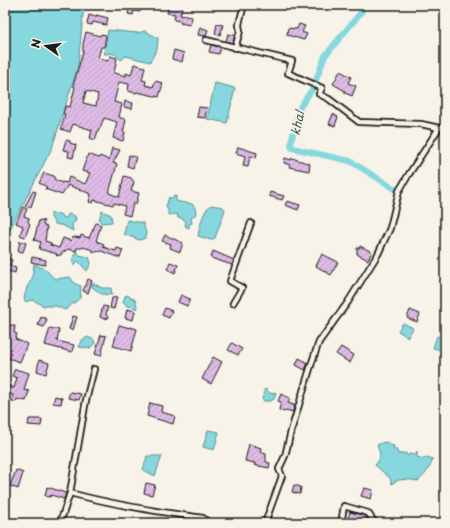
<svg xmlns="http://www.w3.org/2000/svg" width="450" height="528" font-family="'Playpen Sans',sans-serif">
<defs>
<pattern id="building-hatch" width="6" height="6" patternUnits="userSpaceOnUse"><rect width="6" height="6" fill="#dfbbe6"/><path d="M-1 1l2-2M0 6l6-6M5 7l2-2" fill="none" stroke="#bfa0c5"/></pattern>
</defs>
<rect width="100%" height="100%" fill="#f7f3e8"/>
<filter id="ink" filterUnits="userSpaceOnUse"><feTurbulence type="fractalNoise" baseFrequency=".025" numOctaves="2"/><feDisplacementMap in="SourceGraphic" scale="8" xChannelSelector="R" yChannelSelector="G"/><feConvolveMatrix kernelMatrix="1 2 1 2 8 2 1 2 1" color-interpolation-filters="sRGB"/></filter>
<g filter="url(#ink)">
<g fill="#86d8de" stroke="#5c8d90">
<polygon points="5,5 84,5 78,66 52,148 5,239"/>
<polygon points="108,30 137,33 145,31 158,38 157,49 150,62 126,56 121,60 115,54 109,53 107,54 104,54"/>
<polygon points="215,83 235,88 227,123 207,119"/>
<path d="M176,196V201C187,205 195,199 196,214L191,218L192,223L189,224V228L185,226L186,221L181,218H178L177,214L168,215V210L166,207L169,197L170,199L172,197Z"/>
<path d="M211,205L223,207L225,210L215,238L211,240L198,236C200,226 203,210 211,205Z"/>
<polygon points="102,211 111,215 112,222 101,223 99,219"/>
<polygon points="51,213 60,214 64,218 67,217 68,214 75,216 76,220 72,225 73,231 64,226 55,224 51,217"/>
<polygon points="127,220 143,223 146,233 145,238 139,240 124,234"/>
<polygon points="76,251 79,255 89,257 91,263 87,271 78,261 74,265 72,261"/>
<polygon points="34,264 45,269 55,279 70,277 75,284 81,286 80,298 65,310 56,306 44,306 37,302 31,300 26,302 24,299 27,287 32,279"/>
<polygon points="93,283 102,288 111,288 112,295 102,294 92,287"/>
<polygon points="128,295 131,298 133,298 136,301 137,307 136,309 131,306 129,307 123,303 125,296"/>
<polygon points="403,323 413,328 408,337 398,331"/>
<polygon points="437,336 445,338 445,351 433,348"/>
<polygon points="88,337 94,340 95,343 90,348 79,347 82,340"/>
<polygon points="266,389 270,393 273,394 274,392 276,393 274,399 270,401 263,401 262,397 264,395 264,390"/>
<polygon points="208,430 219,432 214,450 203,447"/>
<path d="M384,442L385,443L387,442L390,445L394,446L393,449H396L398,454L406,453V454L408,456L409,454L416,455L417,451V457L424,459L427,457L433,459C431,466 424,477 418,481C410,480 398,477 392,484L390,478L375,465C382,458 380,453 377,445Z"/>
<polygon points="147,456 162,456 155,476 143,470"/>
</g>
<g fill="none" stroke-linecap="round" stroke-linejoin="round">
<polyline stroke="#86d8de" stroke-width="6" points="363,5 362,11 325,56 313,88 300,107 291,142 292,148 350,161 395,189"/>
</g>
<g fill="url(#building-hatch)" stroke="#1c1c1c" fill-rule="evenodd">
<polygon points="120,5 135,5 141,6 140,12 134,11 133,15 128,14 129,9 120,7"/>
<polygon points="169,5 183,5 180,15 192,17 190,25 180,23 181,21 174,20 175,14 167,13"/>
<polygon points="89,15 96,17 96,15 108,18 106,25 93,22 92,25 87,24"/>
<polygon points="217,24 223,25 220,35 215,34"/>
<polygon points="299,24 305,26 302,32 307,34 304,40 287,35 288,28 297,29"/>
<polygon points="200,27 208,30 206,36 198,35"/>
<path d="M86,32L100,36L101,34L106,35L104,47H101L98,58L108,61L110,56L117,58L114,73L126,76V73L131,75L134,64L145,67L142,80L146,81L145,85L153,87L155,81L163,83L159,97L137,92L136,93L128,91L129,84L119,82L114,102L122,104L119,117L126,120L123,132H125L123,141L113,138L117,122L104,118L100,128H99L95,140L90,138L92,130L73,124L70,132L61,129L65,114H63L65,106L70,107L75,87L73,86L83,52V44ZM86,91L98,94L96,106L83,103Z"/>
<polygon points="228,34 235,35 233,43 226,41"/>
<polygon points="211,45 221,47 219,54 209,52"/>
<polygon points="174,50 184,53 182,62 172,59"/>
<polygon points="340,71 351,77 348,83 356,86 352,96 345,93 345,91 333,84"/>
<polygon points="125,101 133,103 132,109 124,107"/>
<polygon points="199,107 207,108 205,118 197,117"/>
<polygon points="333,114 338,117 335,126 329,124"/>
<polygon points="66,140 70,141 70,143 76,145 73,158 68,157 69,151 63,150"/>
<polygon points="238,147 257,153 256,158 250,156 248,167 243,166 245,156 236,153"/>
<polygon points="112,148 120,150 113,163 117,164 109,193 119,197 124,176 131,178 134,182 131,191 139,193 136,204 133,204 130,216 123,214 125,206 114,203 113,205 94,200 93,203 89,202 91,194 68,185 62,195 45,189 47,187 39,183 44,173 54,176 54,179 62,183 62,182 67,183 69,177 85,184 90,173 82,171 88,154 99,158 100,156 109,160"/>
<polygon points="129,155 136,157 133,168 127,166"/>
<polygon points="285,158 291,160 292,158 310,164 309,171 289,167 290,165 284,163"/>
<polygon points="33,191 36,192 31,207 25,206"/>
<polygon points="270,192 284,196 282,200 269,196"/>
<polygon points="287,201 300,205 298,210 285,205"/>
<polygon points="23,207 27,209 24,216 29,218 28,222 30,224 25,237 20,235 23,226 16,223"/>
<polygon points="39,220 44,221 43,225 47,227 45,241 51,243 50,245 59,248 63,238 71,241 72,238 75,237 80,238 81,235 89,238 96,223 101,225 96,241 104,244 103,247 116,251 117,248 123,250 120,258 101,251 93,252 93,250 83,247 82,248 77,248 76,251 68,249 62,253 61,255 59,255 56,256 57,254 39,249 41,242 34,240"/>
<polygon points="165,235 183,243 180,252 170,248 171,244 162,241"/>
<polygon points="20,241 26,243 23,252 18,251"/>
<polygon points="360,246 372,252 368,260 357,254 357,248 360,248"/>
<polygon points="213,251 234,260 232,265 211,258"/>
<polygon points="322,254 338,262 331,275 316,266"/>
<polygon points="5,257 12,260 10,266 16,268 15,273 5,270"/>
<polygon points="32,257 46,260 45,265 31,262"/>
<polygon points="170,262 178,265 175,273 167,269"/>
<polygon points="88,279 92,281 88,293 83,291"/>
<polygon points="181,295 190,299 187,306 178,302"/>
<polygon points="117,297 114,309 110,308 112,298"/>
<polygon points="103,306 108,307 106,314 108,318 104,319 100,317"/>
<polygon points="165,308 172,311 169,318 162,315"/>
<polygon points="127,309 135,311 133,320 125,318"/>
<polygon points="410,310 420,314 417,322 407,318"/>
<polygon points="73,316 77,317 73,330 69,329"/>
<polygon points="41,317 47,319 44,327 38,325"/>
<polygon points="10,325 15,326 14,333 17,334 15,339 27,344 20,362 5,357 5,332"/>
<polygon points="119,325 130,328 130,327 137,329 131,351 113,346"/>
<polygon points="50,328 59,330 57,341 74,345 72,352 45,345"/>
<polygon points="101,335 106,336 101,356 95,354"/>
<polygon points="232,343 242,349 238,355 228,350"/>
<polygon points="341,347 354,355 350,363 336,354"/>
<polygon points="213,357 222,362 211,384 202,379"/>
<polygon points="299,358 308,363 305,370 296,365"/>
<polygon points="39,360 49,363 46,374 37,371"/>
<polygon points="15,369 29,373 24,390 29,391 26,401 17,399 16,402 12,401 13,395 5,393 5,386 14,388 17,378 12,376"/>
<polygon points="70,392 81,394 79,400 68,398"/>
<polygon points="281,394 290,398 288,403 294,405 293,412 286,410 285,412 279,410 281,402 278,401"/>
<polygon points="55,396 62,398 61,404 53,403"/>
<polygon points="150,403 162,406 161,412 175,416 173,424 147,416"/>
<polygon points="29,419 42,419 41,426 28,425"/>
<polygon points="249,444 261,448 260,452 266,454 266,462 270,463 269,468 254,465 255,463 245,461"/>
<polygon points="16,470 23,473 18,489 10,486"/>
<polygon points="146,483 155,485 152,495 144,493"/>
<polygon points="294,485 301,487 300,494 292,492"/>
<polygon points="47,487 66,493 64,499 51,495 50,497 45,496"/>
<polygon points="364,488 373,490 371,499 361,496"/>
<polygon points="350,512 366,516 368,519 367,523 345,523 346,517 348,518"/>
</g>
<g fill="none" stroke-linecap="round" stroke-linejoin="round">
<g stroke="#1c1c1c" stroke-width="8">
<g id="minor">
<polyline points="206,40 292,61 288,73 322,88 319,94 329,99 359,122 421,124 439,128"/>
<polyline points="235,48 240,31 239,25 240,20 244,5"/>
<polyline points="233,303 242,288 230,281 251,223"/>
<path d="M70,493C114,505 159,512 203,518L209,523"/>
<polyline points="60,523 70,493 86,400 94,369"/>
<polyline points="265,523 282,476 279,469 285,456 291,431 312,362 319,342 348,302 378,254 390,228 399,191 409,174 439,128 445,126"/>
<polyline points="341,523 344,506 368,513 375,523"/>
</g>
</g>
<use href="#minor" stroke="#f7f3e8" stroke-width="4.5"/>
</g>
</g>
<g text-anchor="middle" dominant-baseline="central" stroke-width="4" stroke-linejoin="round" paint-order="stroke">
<g font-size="12" font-style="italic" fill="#3c5456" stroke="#f7f3e8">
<text transform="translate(297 123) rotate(-78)">khal</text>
</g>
</g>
<rect width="450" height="528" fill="none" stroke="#f7f3e8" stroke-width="20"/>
<rect x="10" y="10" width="430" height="508" fill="none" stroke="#1c1c1c" stroke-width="1.5" filter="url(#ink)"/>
<g transform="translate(46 46) rotate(284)" stroke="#f7f3e8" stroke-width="3" paint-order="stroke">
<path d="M0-3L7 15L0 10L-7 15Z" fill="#1c1c1c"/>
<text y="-6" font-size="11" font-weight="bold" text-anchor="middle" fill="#1c1c1c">N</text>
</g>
</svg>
